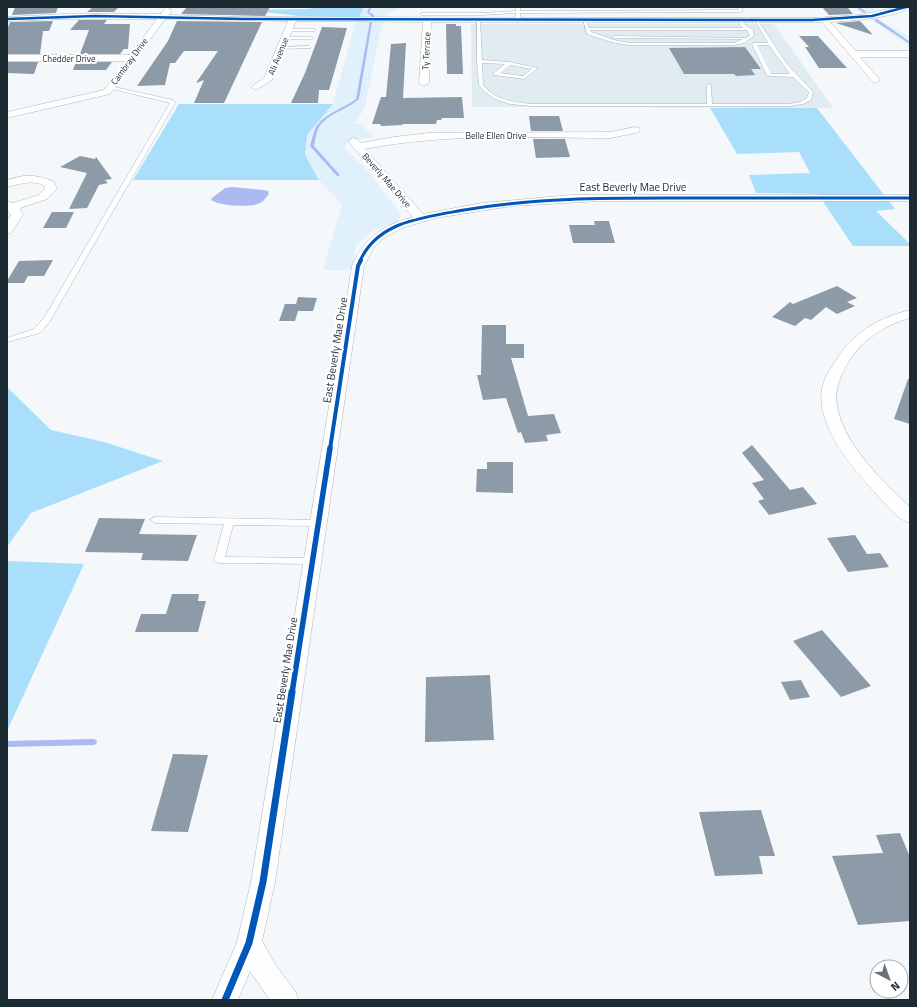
<svg xmlns="http://www.w3.org/2000/svg" width="917" height="1007" font-family="'Titillium Web',sans-serif">
<rect width="100%" height="100%" fill="#f5f8fb"/>
<polygon fill="#e0ebf2" points="471,24 774,24 833,108 472,107"/>
<g fill="#e0f1fb">
<polygon points="364,7 403,7 386,14 382,24 365,107 355,124 361,124 374,137 348,141 345,148 368,171 401,214 398,222 373,231 356,245 352,270 323,270 342,204 319,180 305,155 307,135 333,104 355,24"/>
<polygon points="852,7 874,7 879,9 869,11 880,20 910,37 910,48 901,40"/>
</g>
<g fill="#aadffb">
<polygon points="329,7 364,7 359,17 299,16 247,10 304,9"/>
<polygon points="179,104 333,104 307,135 305,155 319,180 133,180"/>
<polygon points="710,108 817,108 895,209 876,211 910,244 910,246 853,246 818,194 756,193 749,175 810,173 799,152 737,154"/>
<polygon points="8,388 51,430 104,442 163,461 31,513 7,547 7,389"/>
<polygon points="7,561 84,564 7,731"/>
</g>
<path fill="#abbaf0" d="M232,187L263,190L268,191L269,194C266,197 264,201 260,203C250,208 220,206 211,200L212,198L225,188Z"/>
<g fill="none" stroke-linecap="round" stroke-linejoin="round">
<g fill="#abbaf0" fill-rule="evenodd">
<polygon points="370,7 372,7 369,12 374,15 374,17 372,17 367,12"/>
<polygon points="856,7 859,7 866,12 864,13"/>
<polygon points="875,19 877,19 910,42 910,44 875,21"/>
<path d="M370,21L372,22L359,99C347,110 328,113 319,127C316,133 315,140 314,146L339,174L340,175L338,176H337L310,146C312,140 313,133 316,127C325,113 343,109 356,99Z"/>
<polygon points="94,739 96,740 97,742 96,744 94,745 7,747 7,741"/>
</g>
</g>
<g fill="#8d9aa7">
<polygon points="15,7 58,7 56,13 12,15"/>
<polygon points="93,7 119,7 114,12 87,12"/>
<polygon points="187,7 270,7 265,16 181,14"/>
<polygon points="822,7 841,7 848,8 853,14 829,15"/>
<polygon points="79,20 107,20 104,24 130,24 128,49 124,49 120,54 80,54 89,30 70,30"/>
<polygon points="53,21 49,31 43,31 40,54 7,54 7,30 10,22"/>
<polygon points="177,21 262,22 224,103 194,103 204,80 196,83 218,51 184,51 175,63 170,63 165,85 137,86 168,41"/>
<polygon points="860,21 873,35 836,23"/>
<polygon points="446,24 456,24 456,26 461,26 463,74 447,74"/>
<polygon points="322,27 347,28 329,90 319,90 318,103 291,103 305,73"/>
<polygon points="799,36 818,36 847,68 819,68 805,47 809,47"/>
<polygon points="406,43 403,98 462,97 464,118 442,118 441,120 437,120 436,124 402,124 403,125 381,126 380,124 372,124 381,97 386,97 391,44"/>
<polygon points="745,47 761,69 751,69 755,75 736,76 734,74 684,74 669,48"/>
<polygon points="7,62 38,62 34,74 7,73"/>
<polygon points="76,62 112,62 106,70 73,70"/>
<polygon points="529,116 559,116 563,131 531,131"/>
<polygon points="533,139 565,139 570,157 536,158"/>
<polygon points="80,156 95,159 96,157 112,179 105,180 108,183 99,185 87,208 69,209 87,173 60,167"/>
<polygon points="52,212 74,212 66,228 43,228"/>
<polygon points="594,221 609,221 615,243 573,243 569,225 595,225"/>
<polygon points="53,260 44,276 28,276 24,283 7,283 7,281 19,261"/>
<polygon points="837,286 857,298 847,302 855,306 837,314 826,307 811,320 805,318 795,326 772,317 790,302 793,304"/>
<polygon points="298,297 317,298 313,311 298,311 295,321 279,321 285,304 296,304"/>
<polygon points="482,325 506,325 506,344 524,344 524,358 511,358 528,416 554,414 561,433 546,435 548,441 525,443 521,432 518,433 506,398 483,400 477,375 481,375"/>
<polygon points="908,379 910,379 910,424 894,419"/>
<polygon points="752,445 790,490 803,487 817,504 769,515 758,501 764,499 752,483 764,480 742,453"/>
<polygon points="487,462 513,462 513,493 476,492 477,469 487,469"/>
<polygon points="99,518 145,519 139,534 197,535 188,561 141,560 143,553 85,552"/>
<polygon points="855,535 867,554 880,553 889,567 848,572 827,538"/>
<polygon points="172,594 199,594 198,601 206,601 198,632 135,632 141,614 166,614"/>
<polygon points="822,630 871,686 841,697 793,641"/>
<polygon points="490,675 494,740 425,742 426,677"/>
<polygon points="801,680 810,697 790,700 781,682"/>
<polygon points="173,754 208,755 188,832 151,831"/>
<polygon points="761,810 775,856 759,856 763,874 715,876 699,812"/>
<polygon points="900,833 910,857 910,921 858,925 832,856 883,853 876,835"/>
</g>
<g fill="none" stroke-linecap="round" stroke-linejoin="round">
<g stroke="#afb7bc" stroke-width="1">
<g id="lane">
<polygon points="516,7 520,7 520,11 738,10 737,7 741,7 743,11 741,12 520,13 520,20 518,21 516,20 516,13 481,15 422,15 420,14 422,13 481,13 516,11"/>
<path d="M477,18L480,19L482,60L509,62L538,68L524,79L494,75V73L505,64L482,63L483,85C495,100 513,102 531,104H707V85L709,84L711,85L712,104H789L800,102L807,98L809,92L793,77L769,76L767,75L752,44L754,43H768L755,20L757,19L786,63L813,92L811,100L803,104L789,106H531L510,104L495,99L484,91L479,85L477,61ZM757,45H769L790,74H771ZM510,65L532,69L523,76L500,73Z"/>
<path d="M583,19H585L589,28H743L740,25L739,20L741,19L743,20L744,24L753,30L754,36L744,43L734,45H629L611,42L587,34ZM590,30H747L750,36L746,38L614,36L612,37L614,38L743,39L734,43H629L614,40L591,32Z"/>
<polygon points="288,29 314,29 316,30 314,31 287,31"/>
<polygon points="285,37 311,37 313,38 311,39 283,39"/>
<polygon points="309,46 311,48 281,49 279,48 281,47"/>
<polygon points="110,86 173,100 175,103 50,321 40,333 7,342 7,338 34,329 44,318 170,103 108,88 108,86"/>
<polygon points="155,517 318,520 323,523 318,526 233,525 225,557 313,558 316,559 318,561 316,563 313,564 219,563 216,562 214,560 224,524 155,523 150,520"/>
</g>
</g>
<g stroke="#afb7bc" stroke-width="1">
<g id="street">
<path d="M898,7H910C897,18 848,21 830,22L856,51H910V57H860L880,80L876,83L873,82L822,22H431L429,83L424,86L419,83L423,22L296,21L272,80L256,90L251,87L264,78L288,21L165,19L110,94L7,118V112L104,90L126,61H7V55H130L157,19H66L7,21V17L66,14H161L165,8H168L172,10L169,15L244,17L812,18L860,15Z"/>
<path d="M635,127L639,128L640,130L639,132L611,138C529,138 446,133 365,149L423,214L482,203L571,195H910V201H600L512,206L436,218L402,228L383,239L375,246L364,266L275,882L262,941L275,964L295,991L299,1000H270L250,971L238,1000H212L237,942L251,882L352,266C363,238 385,224 413,217L348,141L353,138L357,139L361,143L394,137L429,133L611,132Z"/>
<path d="M23,176C34,175 44,177 54,182L57,189L47,199L20,208L23,215L11,233L7,234V221L11,215L7,210V201L13,203L39,195L45,188V186C32,179 20,184 7,187V180Z"/>
<path d="M910,310V318C885,325 863,339 849,361C844,370 839,379 837,389C830,432 882,481 910,507V523C896,519 880,498 870,487C849,464 816,423 822,389C824,377 832,367 838,357C855,331 881,317 910,310Z"/>
</g>
</g>
<use href="#lane" fill="#fefefe" fill-rule="evenodd"/>
<use href="#street" fill="#fefefe" fill-rule="evenodd"/>
<g stroke="#fff" stroke-width="3.5">
<polyline id="cycleway-far4" points="7,19 95,16 244,19 812,20 872,16 906,7"/>
</g>
<g stroke="#fff" stroke-width="4.5">
<path id="cycleway-far3" d="M360,261C368,243 382,232 399,225C420,217 442,214 464,210C539,197 614,198 690,198C763,198 837,198 910,198"/>
</g>
<g stroke="#fff" stroke-width="6">
<polyline id="cycleway-far2" points="330,449 358,266 361,260"/>
</g>
<g stroke="#fff" stroke-width="8">
<polyline id="cycleway-far1" points="292,693 330,448"/>
</g>
<g stroke="#fff" stroke-width="10">
<polyline id="cycleway" points="225,1000 249,943 263,882 292,692"/>
</g>
<use href="#cycleway-far4" stroke="#0057b8" stroke-width="2.5"/>
<use href="#cycleway-far3" stroke="#0057b8" stroke-width="3"/>
<use href="#cycleway-far2" stroke="#0057b8" stroke-width="4"/>
<use href="#cycleway-far1" stroke="#0057b8" stroke-width="5.5"/>
<use href="#cycleway" stroke="#0057b8" stroke-width="7"/>
</g>
<g text-anchor="middle" dominant-baseline="central" stroke-width="4" stroke-linejoin="round" paint-order="stroke">
<g font-size="9" fill="#1c2a32" stroke="#fff">
<text transform="translate(426 51) rotate(-87)">Ty Terrace</text>
<text transform="translate(278 56) rotate(-68)">Ali Avenue</text>
<text x="69" y="58">Chedder Drive</text>
<text transform="translate(129 61) rotate(-54)">Cambray Drive</text>
<text x="496" y="135">Belle Ellen Drive</text>
<text transform="translate(387 180) rotate(49)">Beverly Mae Drive</text>
</g>
<g font-size="11" fill="#1c2a32" stroke="#fff">
<text x="633" y="187">East Beverly Mae Drive</text>
<text transform="translate(335 350) rotate(-81)">East Beverly Mae Drive</text>
<text transform="translate(285 670) rotate(-81)">East Beverly Mae Drive</text>
</g>
</g>
<rect width="917" height="1007" fill="none" stroke="#1c2a32" stroke-width="16"/>
<g transform="translate(889 979) rotate(139)"><circle r="19" fill="#ffffff" stroke="#a4aaad"/>
<path d="M0-3L7 15L0 10L-7 15Z" fill="#687278"/>
<text y="-6" font-size="11" font-weight="bold" text-anchor="middle" fill="#1c2a32">N</text>
</g>
</svg>
